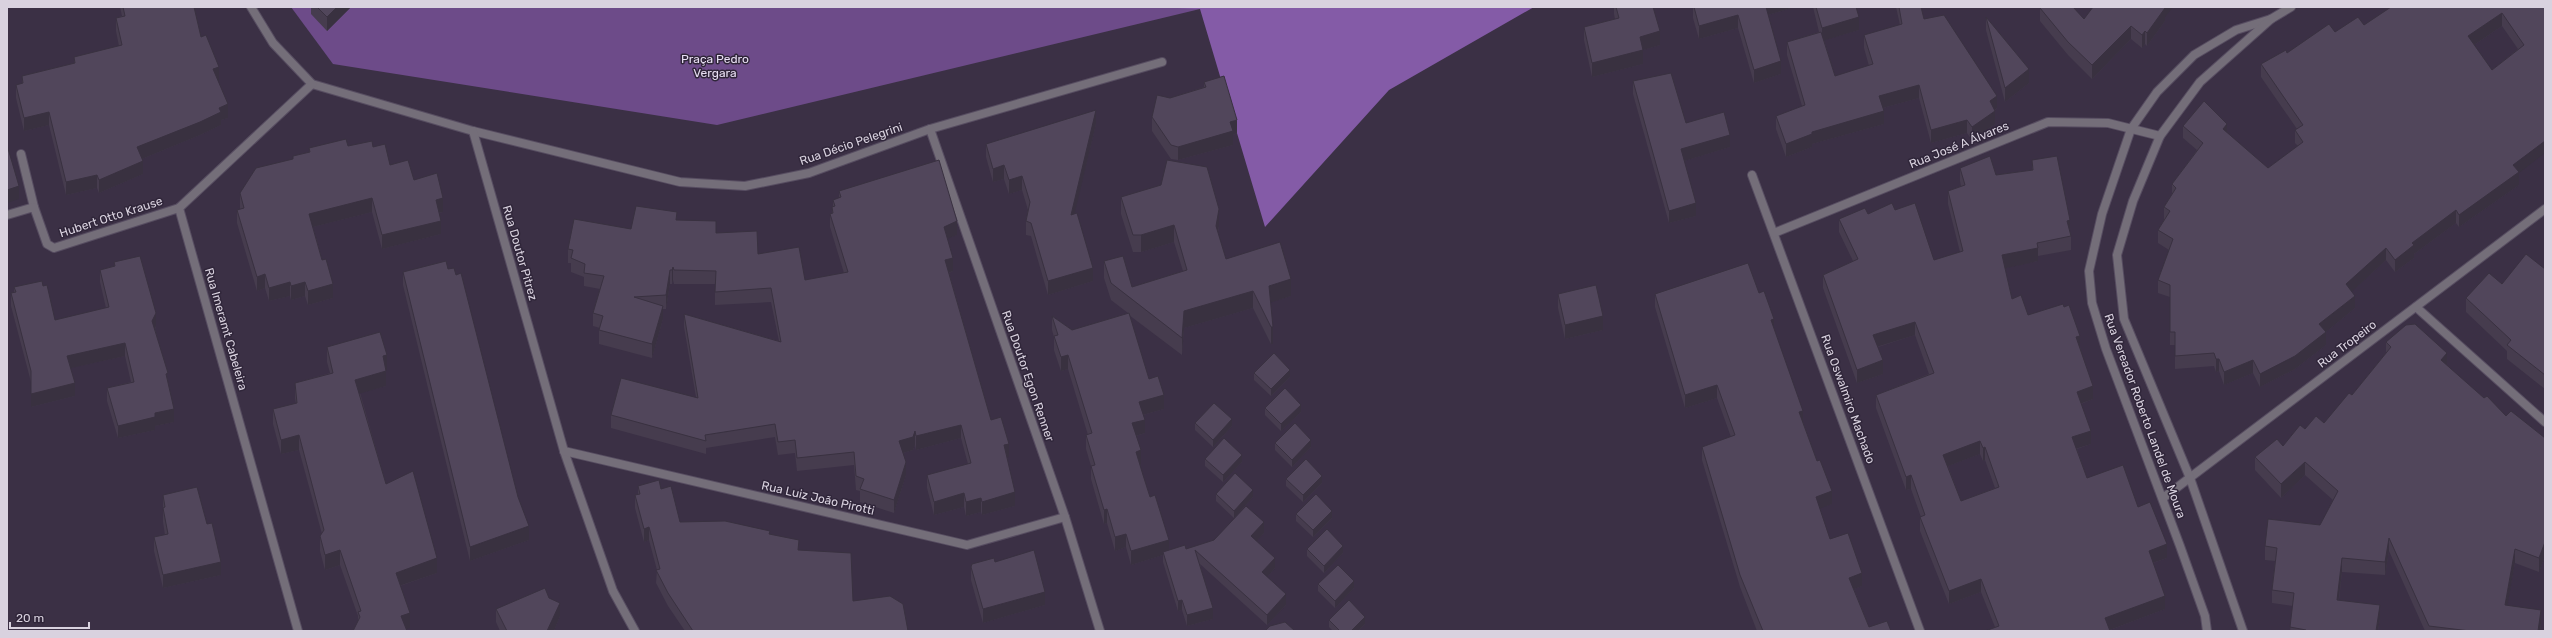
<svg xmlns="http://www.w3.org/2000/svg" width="2552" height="638" font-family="Rubik,sans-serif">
<rect width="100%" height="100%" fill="#3b3045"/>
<polygon fill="#6d4b89" points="291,7 1199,7 1200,9 717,125 333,64"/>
<polygon fill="#845ba7" points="1154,7 1534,7 1389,90 1265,227 1200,9"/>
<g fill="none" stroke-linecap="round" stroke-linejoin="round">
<g stroke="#574d61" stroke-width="10">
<g id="minor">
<polyline points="251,7 273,43 312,84 473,131 680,182 745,186 809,173 930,129 1162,62"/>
<polyline points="930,129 1065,517 1100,631"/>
<polyline points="473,131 564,451 613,591 635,631"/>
<polyline points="21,154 34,207"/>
<polyline points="1752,175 1920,631"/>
<polyline points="7,215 34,207 47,244 54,248 179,208"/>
<polyline points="1774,233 2048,122 2108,123 2160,136"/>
<polyline points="2416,307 2545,422"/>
<polyline points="564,451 967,545 1065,517"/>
<polyline points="2163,498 2545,209"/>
<polyline points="298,631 179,208 312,84"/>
</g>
</g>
<g stroke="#574d61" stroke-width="10">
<g id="tertiary">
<polyline points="2207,631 2205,616 2180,546 2106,349 2092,303 2089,271 2102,214 2131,129 2157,92 2194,55 2236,30 2271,19"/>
<polyline points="2243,631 2190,478 2124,319 2117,255 2133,201 2160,136 2200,82 2271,19 2291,7"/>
</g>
</g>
<use href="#minor" stroke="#746e79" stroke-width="8"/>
<use href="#tertiary" stroke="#746e79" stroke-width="8"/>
</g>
<g fill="#463c4e" fill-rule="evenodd">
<polygon points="120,7 194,7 201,37 219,81 218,81 228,118 221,120 221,125 200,135 142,159 143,174 99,193 97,188 66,195 49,125 24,131 16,98 16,85 22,84 22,76 74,63 74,57 119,46 116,31 116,18 122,16"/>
<polygon points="311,7 351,7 327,31 311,14"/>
<polygon points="1614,7 1653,7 1660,45 1643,50 1643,64 1592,77 1584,40 1584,27 1615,19 1614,14"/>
<polygon points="1693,7 1794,7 1768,15 1781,74 1754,83 1738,28 1699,39 1693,18"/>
<polygon points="1813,7 1856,7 1859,30 1824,40 1835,76 1869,66 1864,48 1864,35 1900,25 1896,7 1921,7 1924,19 1997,108 1995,110 1995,124 1972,140 1967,133 1931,143 1919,98 1883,108 1884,124 1812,144 1812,147 1786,157 1776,129 1776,116 1802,106 1787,55 1787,42 1819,32"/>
<path d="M2545,7L2519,173V185L2459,227L2456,223L2414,254V258L2395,272L2386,260L2352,291L2355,308L2326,332V345L2295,369L2260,387L2253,373L2224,385L2219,371L2216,372L2214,366L2175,369V345H2170V297L2158,293V280L2169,250L2158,243V230L2164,220V207L2172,194V184L2197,150L2183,138V126L2227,133L2268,168L2298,146L2295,143V130L2297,129L2261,77V64L2335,32L2364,25ZM2502,26L2518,49L2492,70L2474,45Z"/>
<polygon points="2040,8 2084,19 2165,17 2165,21 2147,46 2145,44 2142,48 2131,39 2092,79 2068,55 2040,21"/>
<polygon points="1986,17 2029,83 2005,102 1986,30"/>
<polygon points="1633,81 1686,123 1730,147 1684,161 1696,216 1669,223 1633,94"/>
<polygon points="1204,82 1237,133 1233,135 1233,145 1178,160 1171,159 1152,131 1152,117 1170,98 1204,87"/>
<polygon points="1096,124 1074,214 1093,281 1048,295 1031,236 1026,235 1026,221 1028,210 1022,190 1009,194 1004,179 993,182 986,157 986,144"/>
<polygon points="348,146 373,147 390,165 414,180 443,212 439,213 441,234 382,249 372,212 313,227 333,298 308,305 305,296 291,300 290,296 269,301 265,288 257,291 237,223 237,210 240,209 240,193 293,159 293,156 309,152 309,148"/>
<path d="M2032,160L2070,232L2071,236V250L2038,256V261L2005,268L2012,299L2028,315L2080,347L2093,399L2081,404L2091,444L2077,449L2087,478L2138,507L2167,558L2153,563L2165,609L2110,630L1995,627L1981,592L1949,604L1920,531V517H1921L1911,489L1906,490L1876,408V395L1929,374L1915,335L1878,347L1883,374L1857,383L1823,288V275L1853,261L1839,232V219L1895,210L1934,260L1960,252L1948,204V191L1961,186L1960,181V168L1996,175L2032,170ZM1980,454L1983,461L1985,460L1995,488L1961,501L1948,466Z"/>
<polygon points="839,191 957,235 947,238 953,271 949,273 991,420 1009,457 1007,457 1015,506 982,515 981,512 966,516 964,507 934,515 927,488 927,475 968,464 961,438 916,450 915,445 913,450 903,453 906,475 894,513 860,502 860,491 856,490 854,465 797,471 795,453 778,455 775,437 706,448 706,454 611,428 611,415 696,397 684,327 684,314 779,341 771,302 715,305 715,284 674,284 673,280 672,284 670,284 666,309 663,309 663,319 652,358 599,344 599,330 600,328 593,326 593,313 600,289 584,286 584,277 571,272 571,263 568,263 568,249 631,229 677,220 716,233 758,254 805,280 844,273 830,227 830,214 832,214 832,207 833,207 833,200 839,198"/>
<polygon points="1121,197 1219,226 1218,233 1226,259 1291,296 1271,302 1273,344 1271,344 1253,308 1184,328 1182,355 1129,315 1149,379 1164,409 1143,415 1145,433 1136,436 1141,464 1139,465 1150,497 1169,550 1186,549 1264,533 1256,541 1275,568 1267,577 1286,605 1267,625 1200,564 1213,619 1187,626 1182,610 1178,611 1163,562 1163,555 1131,565 1126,547 1115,551 1107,523 1104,524 1091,479 1091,466 1086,449 1086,435 1088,435 1068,369 1061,371 1054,350 1054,337 1052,330 1052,316 1072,330 1128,313 1111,300 1104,278 1104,261 1132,287 1183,271 1174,242 1141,252 1133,252 1121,214"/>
<polygon points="114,262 156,326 155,329 168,382 174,422 155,426 155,430 118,438 107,401 107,388 131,382 125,356 70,368 75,396 31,407 31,382 11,306 11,293 14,292 14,287 55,320 106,308 100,282 100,270 114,266"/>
<polygon points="448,269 529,540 470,561 403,285 403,272"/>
<polygon points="2545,269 2545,389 2507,359 2507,351 2466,312 2466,298"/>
<polygon points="1759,293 1774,328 1803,422 1832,504 1819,508 1830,539 1862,586 1854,589 1869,627 1891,631 1757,631 1740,587 1702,460 1702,447 1731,437 1717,398 1685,408 1655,307 1655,294"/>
<polygon points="1558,294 1603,330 1565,339 1558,308"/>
<polygon points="2386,342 2447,366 2484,398 2506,416 2545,438 2545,556 2539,572 2515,563 2507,605 2541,623 2540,631 2425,631 2389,551 2385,575 2342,572 2339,600 2380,618 2378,631 2290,631 2293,606 2272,603 2272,590 2275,561 2265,560 2265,546 2320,525 2333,500 2305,475 2281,498 2255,470 2255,457 2283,446 2305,429 2324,423 2352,395 2386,353"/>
<polygon points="327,347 387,370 386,370 386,386 360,393 386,484 437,573 400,586 410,628 358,622 358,616 340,565 325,570 320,551 320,536 322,534 299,450 281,454 273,424 273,409 296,404 295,398 295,383 330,373 327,362"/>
<polygon points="1254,373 1290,377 1271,396 1254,380"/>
<polygon points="1265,408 1301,412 1281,431 1265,415"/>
<polygon points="1195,423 1232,426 1213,447 1195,430"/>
<polygon points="1275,443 1311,447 1292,467 1275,450"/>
<polygon points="1205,459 1242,462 1223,482 1205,466"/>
<polygon points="1286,479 1322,483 1303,502 1286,486"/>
<polygon points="638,486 661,489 680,522 770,534 799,550 853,601 908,631 685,631 668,606 656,583 657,570 649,540 644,542 635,508 635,495 638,494"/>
<polygon points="1216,494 1253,497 1234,518 1216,501"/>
<polygon points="163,495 207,524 221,575 163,588 154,551 154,537 165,535 163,522"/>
<polygon points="1296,514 1332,518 1313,537 1296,521"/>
<polygon points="1307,549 1343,553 1324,573 1307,556"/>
<polygon points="995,562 1045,605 983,623 971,580 971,567"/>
<polygon points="1318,584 1354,588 1335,608 1318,591"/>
<polygon points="549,598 560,616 554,631 500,631 496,622 496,609"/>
<polygon points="1329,620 1365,624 1358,631 1333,631 1329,627"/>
</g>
<g fill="#393140">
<polygon points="337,7 351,7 327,31 327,17"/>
<polygon points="1765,7 1794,7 1765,16"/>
<polygon points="2162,7 2173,7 2165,17 2165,21 2147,46 2147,33"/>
<polygon points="2502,13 2502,26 2468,49 2468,36"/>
<polygon points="1738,15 1738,28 1699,39 1699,26"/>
<polygon points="1859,17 1859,30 1822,41 1822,28"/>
<polygon points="2131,26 2131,39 2092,79 2092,65"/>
<polygon points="1660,31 1660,45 1640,51 1640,37"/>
<polygon points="2145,31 2145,44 2142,48 2142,35"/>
<polygon points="1643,50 1643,64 1592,77 1592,63"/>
<polygon points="1781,61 1781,74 1754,83 1754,70"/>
<polygon points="219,67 219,81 213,83 213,69"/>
<polygon points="2029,69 2029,83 2005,102 2005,88"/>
<polygon points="1919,85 1919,98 1879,109 1879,96"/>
<polygon points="1997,96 1997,108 1990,114 1990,101"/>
<polygon points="228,104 228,118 221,120 221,125 200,135 137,161 137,147 219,108"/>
<polygon points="1096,110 1096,124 1071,229 1071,215"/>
<polygon points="1884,111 1884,124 1812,144 1812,147 1786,157 1786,144 1812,132"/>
<polygon points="1995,111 1995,124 1972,140 1972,127"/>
<polygon points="49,112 49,125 24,131 24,118"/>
<polygon points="1237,120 1237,133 1233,135 1233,145 1178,160 1178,147 1230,122"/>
<polygon points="1967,120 1967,133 1931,143 1931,130"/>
<polygon points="2227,124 2227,137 2223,129"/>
<polygon points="1730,135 1730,147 1681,162 1681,149"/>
<polygon points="2545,141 2545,153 2519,173 2519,185 2459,227 2459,215 2513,165"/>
<polygon points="143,161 143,174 99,193 99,180"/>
<polygon points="1004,165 1004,179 993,182 993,169"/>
<polygon points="97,175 97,188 66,195 66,182"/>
<polygon points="1022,176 1022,190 1009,194 1009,180"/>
<polygon points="19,186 19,199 7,203 7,190"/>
<polygon points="372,198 372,212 309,228 309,214"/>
<polygon points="443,198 443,212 436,213 436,200"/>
<polygon points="1696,203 1696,216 1669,223 1669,211"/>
<polygon points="1219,209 1219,226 1216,243 1216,226"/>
<polygon points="2456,210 2456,223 2414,254 2414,258 2395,272 2395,260 2412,243"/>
<polygon points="2070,220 2070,234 2067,221"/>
<polygon points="441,221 441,234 382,249 382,235"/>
<polygon points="957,221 957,235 944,240 944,227"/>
<polygon points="1174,225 1174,242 1141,252 1141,235"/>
<polygon points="2038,248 2038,261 2002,269 2002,255"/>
<polygon points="2386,248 2386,260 2346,297 2346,284"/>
<polygon points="953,258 953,271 945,274 945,260"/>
<polygon points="673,267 673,280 672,284 672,270"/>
<polygon points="1093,268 1093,281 1048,295 1048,281"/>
<polygon points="670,270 670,284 666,309 666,295"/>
<polygon points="265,274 265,288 257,291 257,277"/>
<polygon points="1291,279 1291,296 1269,303 1269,286"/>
<polygon points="290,282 290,296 269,301 269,288"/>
<polygon points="305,282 305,296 291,300 291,286"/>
<polygon points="333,284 333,298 308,305 308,291"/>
<polygon points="1253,291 1253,308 1184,328 1182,355 1182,338 1184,311"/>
<polygon points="2355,296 2355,308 2326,332 2326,345 2295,369 2260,387 2260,374 2319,324"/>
<polygon points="663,306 663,319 652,358 652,344"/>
<polygon points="156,313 156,326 152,334 152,321"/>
<polygon points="1603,316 1603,330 1565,339 1565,325"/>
<polygon points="1774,319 1774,332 1771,320"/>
<polygon points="1915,322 1915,335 1873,348 1873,335"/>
<rect x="1271" y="327" width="2" height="17"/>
<polygon points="2080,336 2080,349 2076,337"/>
<polygon points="125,343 125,356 67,369 67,356"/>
<polygon points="2447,353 2447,367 2441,360"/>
<polygon points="387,355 387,370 383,371 383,356"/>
<polygon points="1068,355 1068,369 1061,371 1061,357"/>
<polygon points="2216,359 2219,359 2219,371 2216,372"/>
<polygon points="1883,360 1883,374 1857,383 1857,370"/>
<polygon points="2253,360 2253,373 2224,385 2224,372"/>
<polygon points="1290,370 1290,377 1271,396 1271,389"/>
<polygon points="386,371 386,386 355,395 355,380"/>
<polygon points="75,383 75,396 31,407 31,394"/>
<polygon points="1717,385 1717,398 1685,408 1685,395"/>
<polygon points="2093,386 2093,399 2077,405 2077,392"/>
<polygon points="1164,395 1164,409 1139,416 1139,402"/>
<polygon points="1301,405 1301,412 1281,431 1281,424"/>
<polygon points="174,409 174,422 155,426 155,430 118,438 118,426 155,413"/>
<polygon points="1803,411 1803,423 1799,412"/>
<polygon points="1232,419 1232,426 1213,447 1213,440"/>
<polygon points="1145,420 1145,433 1132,437 1132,423"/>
<polygon points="961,425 961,438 916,450 916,436"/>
<polygon points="915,431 915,445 913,450 899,454 899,441"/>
<polygon points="2091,431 2091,444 2072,450 2072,437"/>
<polygon points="299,435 299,450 281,454 281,440"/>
<polygon points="1311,440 1311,447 1292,467 1292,460"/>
<polygon points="1980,441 1980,454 1943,468 1943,455"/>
<polygon points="1009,444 1009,457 1004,458 1004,445"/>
<polygon points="1985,447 1985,460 1983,461 1983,448"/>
<polygon points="1141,450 1141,464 1136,466 1136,452"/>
<polygon points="1242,455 1242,462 1223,482 1223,475"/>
<polygon points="906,462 906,475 894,513 894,500"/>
<polygon points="2305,462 2305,475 2281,498 2281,484"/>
<polygon points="1911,475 1911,489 1906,490 1906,477"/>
<polygon points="1322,476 1322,483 1303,502 1303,495"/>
<polygon points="1253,490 1253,497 1234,518 1234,511"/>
<polygon points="1832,491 1832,504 1816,510 1816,497"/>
<polygon points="1015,492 1015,506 982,515 982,502"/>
<polygon points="964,493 964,507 934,515 934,502"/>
<polygon points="981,498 981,512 966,516 966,502"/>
<polygon points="1107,509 1107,523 1104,524 1104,510"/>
<polygon points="1332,511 1332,518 1313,537 1313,530"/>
<polygon points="1264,522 1264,533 1251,547 1251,536"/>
<polygon points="529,526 529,540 470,561 470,547"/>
<polygon points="649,527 649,540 644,542 644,529"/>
<polygon points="1126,534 1126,547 1115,551 1115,537"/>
<polygon points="2389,538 2389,551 2385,575 2385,562"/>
<polygon points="1169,540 1169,553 1163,552 1163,555 1131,565 1131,551"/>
<polygon points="2545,542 2545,556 2539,572 2539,558"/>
<polygon points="2167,544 2167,558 2149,564 2149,551"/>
<polygon points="1343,546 1343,553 1324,573 1324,566"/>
<polygon points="2515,549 2515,563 2505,619 2505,605"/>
<polygon points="340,550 340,565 325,570 325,555"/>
<polygon points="437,558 437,573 396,587 396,573"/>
<polygon points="1275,558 1275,568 1262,583 1262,572"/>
<polygon points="2342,558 2342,572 2337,613 2337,600"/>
<polygon points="221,562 221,575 163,588 163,575"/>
<polygon points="1862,573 1862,586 1849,591 1849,578"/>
<polygon points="1981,579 1981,592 1949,604 1949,591"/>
<polygon points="1354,581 1354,588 1335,608 1335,601"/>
<polygon points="1045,592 1045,605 983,623 983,609"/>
<polygon points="1286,594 1286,605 1267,625 1267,615"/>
<polygon points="2165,596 2165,609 2107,631 2105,618"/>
<polygon points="1182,600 1182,610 1178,611 1178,601"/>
<polygon points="560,603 560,616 554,631 547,631"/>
<polygon points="2380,605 2380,618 2378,631 2376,631"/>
<polygon points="1213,608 1213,619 1187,626 1187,615"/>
<polygon points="2541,610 2541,623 2540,631 2538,631"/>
<polygon points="410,613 410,628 401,631 401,616"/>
<polygon points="1365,617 1365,624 1358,631 1351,631"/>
</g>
<g fill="#51465b" stroke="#393140" fill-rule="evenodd">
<polygon points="123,7 194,7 201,37 206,35 219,67 213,69 228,104 219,108 221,112 200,122 137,147 143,161 99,180 97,175 66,182 49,112 24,118 16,85 23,83 22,76 75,63 74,57 122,45 116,18 125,16"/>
<polygon points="317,7 337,7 327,17"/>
<polygon points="1616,7 1653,7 1660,31 1640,37 1643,50 1592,63 1584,27 1619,18"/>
<polygon points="1694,7 1766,7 1781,61 1754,70 1738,15 1699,26"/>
<polygon points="1816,7 1856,7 1859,17 1822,28"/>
<polygon points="1899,7 1921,7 1924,19 1944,15 1997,96 1990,101 1995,111 1972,127 1967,120 1931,130 1919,85 1879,96 1884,111 1812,132 1812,134 1786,144 1776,116 1805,105 1787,42 1821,32 1835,76 1873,64 1864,35 1902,24"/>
<polygon points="2042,7 2073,7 2084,19 2093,7 2163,7 2165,8 2147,33 2145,31 2142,35 2131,26 2092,65 2068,42 2040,8"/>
<path d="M2391,7H2545V141L2513,165L2519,172L2459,215L2456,210L2412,243L2414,245L2395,260L2386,248L2346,284L2355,296L2319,324L2326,332L2295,356L2260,374L2253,360L2224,372L2219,359H2216L2214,353L2175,356V332H2170V285L2158,280L2173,239L2158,230L2170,211L2164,207L2176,188L2172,184L2203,143L2183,126L2204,101L2227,124L2223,129L2268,168L2303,142L2295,130L2303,125L2261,64L2286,50L2287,53L2329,24L2335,32L2358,17L2364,25ZM2502,13L2524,45L2492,70L2468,36Z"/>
<polygon points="1986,17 2029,69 2005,88"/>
<polygon points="1671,73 1686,123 1724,112 1730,135 1681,149 1696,203 1669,211 1633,81"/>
<polygon points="1224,76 1237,120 1230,122 1233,131 1178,147 1171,145 1152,117 1157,95 1170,98 1206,87 1204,82"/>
<polygon points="1096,110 1071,215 1077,213 1093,268 1048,281 1031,223 1026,221 1030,202 1022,176 1009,180 1004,165 993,169 986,144"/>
<polygon points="346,139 348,146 372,141 373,147 385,144 390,165 408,160 414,180 437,173 443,198 436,200 441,221 382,235 372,198 309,214 322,260 326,259 333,284 308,291 305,282 291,286 290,282 269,288 265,274 257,277 237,210 244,208 240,193 256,168 293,159 293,156 310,152 309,148"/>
<polygon points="7,145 19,186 7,190"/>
<path d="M1990,156L1996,175L2033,170L2032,160L2057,156L2070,220L2067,221L2071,236L2037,243L2038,248L2002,255L2012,299L2021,295L2028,315L2063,304L2064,307L2069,305L2080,336L2076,337L2093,386L2077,392L2091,431L2072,437L2087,478L2123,465L2138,507L2150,502L2167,544L2149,551L2165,596L2105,618L2110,631H1985L1999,626L1981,579L1949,591L1920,517L1925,515L1911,475L1906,477L1876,395L1934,373L1915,322L1873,335L1883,360L1857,370L1823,275L1858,259L1839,219L1865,208L1868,214L1892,203L1895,210L1915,203L1934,260L1963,251L1948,191L1965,185L1960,168ZM1980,441L1983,448L1985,447L1999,487L1961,501L1943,455Z"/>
<polygon points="939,160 957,221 944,227 953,258 945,260 991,420 1001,417 1009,444 1004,445 1015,492 982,502 981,498 966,502 964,493 934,502 927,475 971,463 961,425 916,436 915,431 913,437 899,441 906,462 894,500 860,489 864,479 856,476 854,452 797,458 795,440 778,442 775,424 705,435 706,441 611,415 621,378 698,398 684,314 781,342 771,288 715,292 716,271 674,270 673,267 672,270 670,270 666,295 634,297 663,306 652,344 599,330 603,316 593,313 604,276 584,273 585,264 571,258 573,250 568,249 574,219 631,229 636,206 677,212 676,220 716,221 716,233 757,231 758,254 799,247 805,280 848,272 830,214 833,213 832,207 835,206 833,200 841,197 839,191"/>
<polygon points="1167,160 1207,167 1219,209 1216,226 1226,259 1280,242 1291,279 1269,286 1273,327 1271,327 1253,291 1184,311 1182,338 1111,283 1104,261 1123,256 1132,287 1187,270 1174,225 1141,235 1133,235 1121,197 1161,185"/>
<polygon points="2526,254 2545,269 2545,375 2507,345 2511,340 2466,298 2489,273 2502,284"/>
<polygon points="140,256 156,313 152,321 168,373 166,374 174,409 155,413 155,417 118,426 107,388 134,382 125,343 67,356 75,383 31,394 31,371 11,293 16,292 14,287 42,281 43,286 47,285 55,320 109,307 100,270 115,266 114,262"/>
<polygon points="446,261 448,269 454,268 456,275 461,273 518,497 529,526 470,547 403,272"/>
<polygon points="1748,263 1759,293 1764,291 1774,319 1771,320 1803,411 1799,412 1817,461 1820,460 1832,491 1816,497 1830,539 1848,533 1862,573 1849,578 1869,627 1887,621 1891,631 1763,631 1740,575 1702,447 1735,435 1717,385 1685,395 1655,294"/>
<polygon points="1596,285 1603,316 1565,325 1558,294"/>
<polygon points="1129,313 1149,379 1158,376 1164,395 1139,402 1145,420 1132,423 1141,450 1136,452 1143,475 1150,497 1155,495 1169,540 1131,551 1126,534 1115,537 1107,509 1104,510 1091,466 1095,465 1086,435 1092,433 1068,355 1061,357 1054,336 1058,335 1052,316 1072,330"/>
<polygon points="2415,324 2447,353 2441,360 2484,398 2487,396 2506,416 2511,411 2545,438 2545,542 2539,558 2515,549 2505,605 2541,610 2538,631 2470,631 2429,626 2389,538 2385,562 2342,558 2337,600 2380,605 2376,631 2306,631 2306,630 2290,627 2294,593 2272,590 2277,548 2265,546 2268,519 2320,525 2338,491 2305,462 2281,484 2255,457 2277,439 2283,446 2300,425 2305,429 2316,416 2324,423 2349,393 2352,395 2391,347 2386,342 2406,325"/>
<polygon points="380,332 387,355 383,356 386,371 355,380 386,484 413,471 437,558 396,573 410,613 401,616 407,631 353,631 360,617 358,612 361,611 340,550 325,555 320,536 324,530 299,435 281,440 273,409 297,403 295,383 333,373 327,347"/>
<polygon points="1274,353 1290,370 1271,389 1254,373"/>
<polygon points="1285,388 1301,405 1281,424 1265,408"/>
<polygon points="1214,403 1232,419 1213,440 1195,423"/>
<polygon points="1295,423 1311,440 1292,460 1275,443"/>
<polygon points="1224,438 1242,455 1223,475 1205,459"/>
<polygon points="1306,459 1322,476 1303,495 1286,479"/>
<polygon points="1235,473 1253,490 1234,511 1216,494"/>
<polygon points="659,480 661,489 671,486 680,522 725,521 770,531 769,534 799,540 798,550 851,553 853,601 890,596 903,604 908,631 693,631 668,593 656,570 660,569 649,527 644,529 635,495 640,494 638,486"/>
<polygon points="197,487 207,524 212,523 221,562 163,575 154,537 168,534 163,508 165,507 163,495"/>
<polygon points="1316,494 1332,511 1313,530 1296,514"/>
<polygon points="1246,506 1264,522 1251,536 1275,558 1262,572 1286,594 1267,615 1195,550 1213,608 1187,615 1182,600 1178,601 1163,552 1185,545 1186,549 1214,540"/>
<polygon points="1327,529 1343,546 1324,566 1307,549"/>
<polygon points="1034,550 1045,592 983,609 971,567 972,564 994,558 995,562"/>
<polygon points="1338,565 1354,581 1335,601 1318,584"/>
<polygon points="545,588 549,598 560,603 547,631 507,631 496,609"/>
<polygon points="1349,600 1365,617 1351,631 1340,631 1329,620"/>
<polygon points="1285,622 1295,631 1265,631 1270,626"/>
</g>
<g text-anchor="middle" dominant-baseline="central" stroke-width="3" stroke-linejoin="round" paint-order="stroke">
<g font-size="12" fill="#e9dff4" stroke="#30263a">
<text x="715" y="59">Praça Pedro<tspan x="715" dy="14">Vergara</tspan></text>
</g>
<g font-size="12" fill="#d9d2df" stroke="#30263a">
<text transform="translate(851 144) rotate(-19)">Rua Décio Pelegrini</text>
<text transform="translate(1959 145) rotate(-22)">Rua José A Álvares</text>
<text transform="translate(111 217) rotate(-18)">Hubert Otto Krause</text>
<text transform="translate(520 253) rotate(74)">Rua Doutor Pitrez</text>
<text transform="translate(226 329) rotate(74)">Rua Imeramt Cabeleira</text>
<text transform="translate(2347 344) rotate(-37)">Rua Tropeiro</text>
<text transform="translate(1028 376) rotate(71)">Rua Doutor Egon Renner</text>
<text transform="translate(1848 399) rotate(70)">Rua Oswalmiro Machado</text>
<text transform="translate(2145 416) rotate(70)">Rua Vereador Roberto Landel de Moura</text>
<text transform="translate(818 498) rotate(13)">Rua Luiz João Pirotti</text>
</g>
</g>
<rect width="2552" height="638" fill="none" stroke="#d9d2df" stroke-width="16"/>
<path d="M10 622v6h79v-6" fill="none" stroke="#d9d2df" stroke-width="2"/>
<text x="16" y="622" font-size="12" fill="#d9d2df" stroke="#30263a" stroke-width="3" paint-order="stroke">20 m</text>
</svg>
